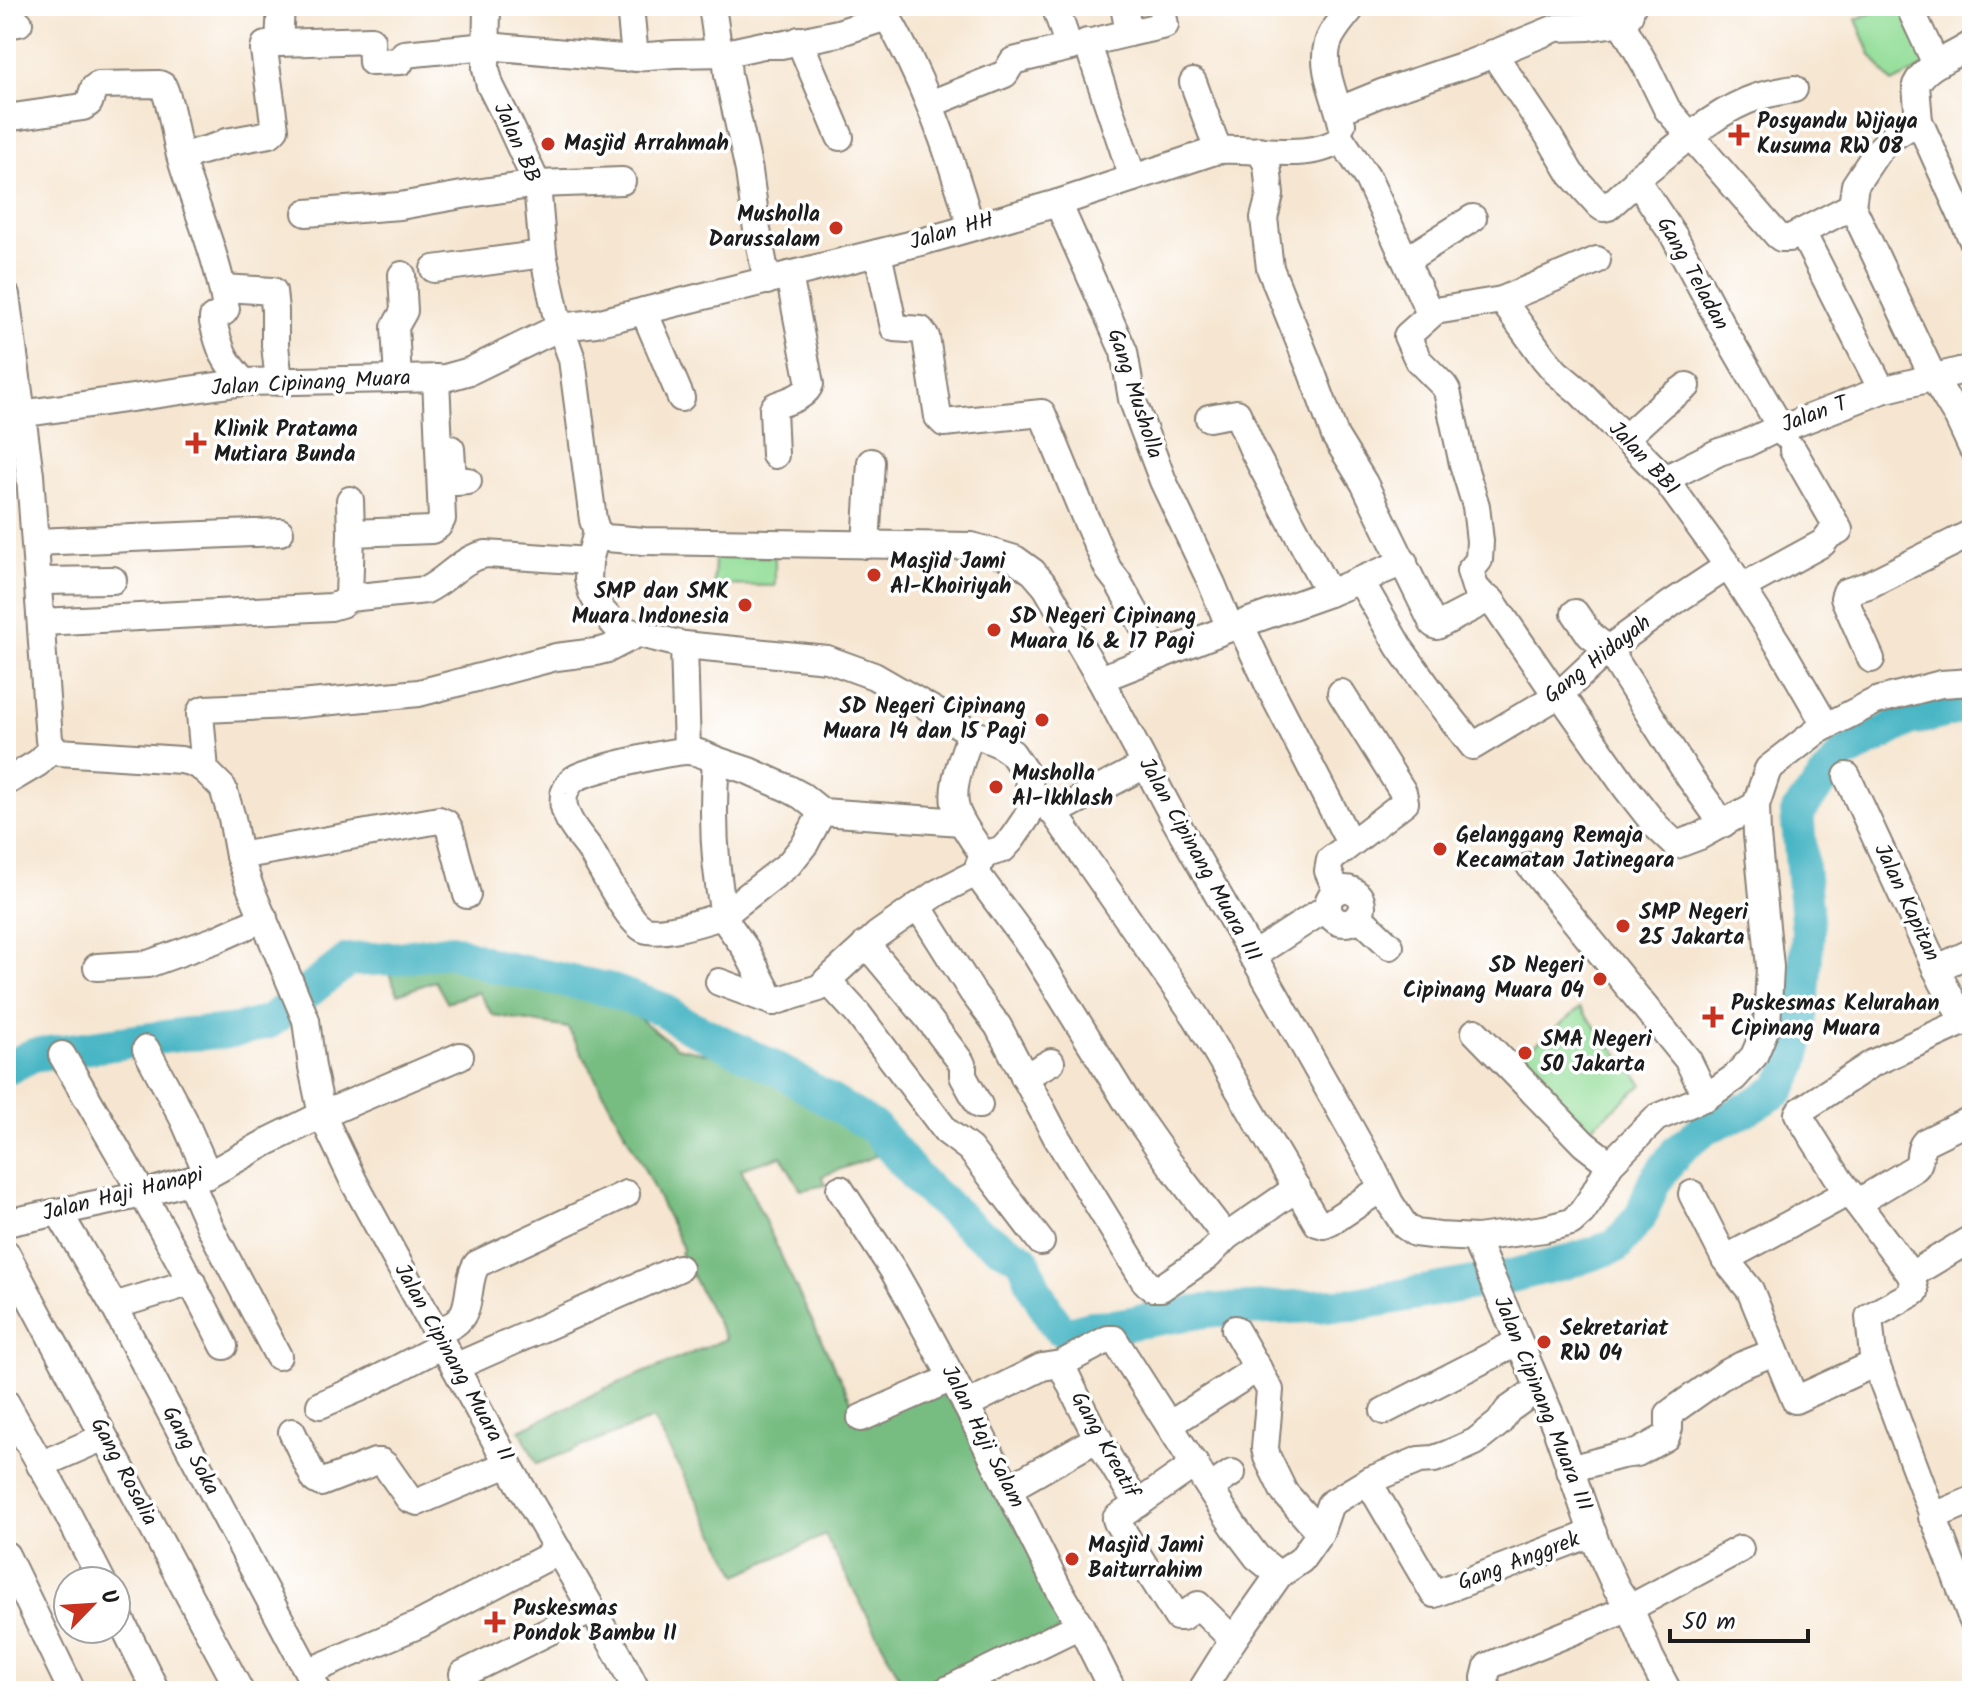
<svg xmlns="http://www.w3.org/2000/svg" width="1978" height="1697" font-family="Kalam,sans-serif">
<rect width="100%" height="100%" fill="#fff"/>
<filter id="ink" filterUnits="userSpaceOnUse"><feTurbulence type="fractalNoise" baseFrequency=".0125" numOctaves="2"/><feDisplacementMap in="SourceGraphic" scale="16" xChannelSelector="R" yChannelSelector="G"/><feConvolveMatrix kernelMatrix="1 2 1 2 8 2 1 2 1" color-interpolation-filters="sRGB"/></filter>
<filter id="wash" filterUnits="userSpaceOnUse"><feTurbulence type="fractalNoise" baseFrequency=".006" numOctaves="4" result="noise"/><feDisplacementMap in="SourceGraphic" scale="32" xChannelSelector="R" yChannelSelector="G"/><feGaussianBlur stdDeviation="1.8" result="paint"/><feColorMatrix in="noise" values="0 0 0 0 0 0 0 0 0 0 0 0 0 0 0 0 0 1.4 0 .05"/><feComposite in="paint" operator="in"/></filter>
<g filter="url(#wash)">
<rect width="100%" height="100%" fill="#f6e6d1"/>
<g fill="#94de9a" stroke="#587d5b" stroke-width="2">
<polygon points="1889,6 1906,6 1932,63 1892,83 1871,55 1856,19"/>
<polygon points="715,555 775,557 775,586 714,585"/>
<polygon points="1580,1008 1643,1084 1581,1136 1518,1059"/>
</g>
<polygon fill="#77bd82" stroke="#4a6c4f" stroke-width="2" points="449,955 492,968 608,994 676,1047 714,1055 759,1070 861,1129 876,1156 822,1176 826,1185 801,1190 781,1156 741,1169 795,1286 860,1419 951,1380 1074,1623 941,1691 907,1691 825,1535 738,1575 653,1419 537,1464 520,1430 604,1389 726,1339 680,1253 683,1249 642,1164 568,1028 493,1015 478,992 447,1002 435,981 398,994 386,967"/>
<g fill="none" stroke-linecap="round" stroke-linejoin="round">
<polyline stroke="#49b6c5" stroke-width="34" points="6,1069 33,1055 186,1034 229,1032 269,1022 348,960 398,958 451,950 494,966 607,989 662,1009 681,1022 783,1072 875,1128 922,1184 976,1232 1023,1259 1035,1289 1057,1327 1069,1333 1091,1327 1113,1326 1205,1311 1356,1304 1507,1277 1567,1262 1616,1246 1641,1216 1653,1184 1677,1151 1704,1129 1741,1112 1779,1090 1791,1068 1795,1054 1801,1017 1808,931 1797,813 1843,755 1909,719 1929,716 1972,704"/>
</g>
</g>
<g filter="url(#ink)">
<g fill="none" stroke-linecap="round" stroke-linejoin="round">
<g stroke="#898176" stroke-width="30">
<g id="minor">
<polyline points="487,6 486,69 490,85 509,123 537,184 543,254 556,314 572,359 593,520 597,532 606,538 644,541 972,546 1015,559 1033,572 1046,587 1100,679 1175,820 1276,996 1370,1163 1390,1203 1405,1226 1415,1233 1439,1236 1477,1238 1544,1229 1571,1222 1582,1212 1591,1199 1610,1164 1656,1118 1706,1097 1734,1078 1754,1056 1767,1025 1770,967 1757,835 1756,805 1768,769 1817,731 1876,701 1941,684 1972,682"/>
<polyline points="630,6 635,58"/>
<polyline points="712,6 719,54"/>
<path d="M881,6C922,75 949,150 971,227"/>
<polyline points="1055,6 1069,47"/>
<polyline points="1632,6 1629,16 1624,22 1623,26 1646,66 1667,109 1777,235 1781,238 1790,238 1852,206"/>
<polyline points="1909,6 1936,64"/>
<polyline points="6,25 19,23"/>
<polyline points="1129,33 1165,25 1161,6"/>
<polyline points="799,40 840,137"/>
<polyline points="1087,42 1133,178"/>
<polyline points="279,43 371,40 372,62 401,61 404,54 487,46 622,58 674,54 726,53 763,45 781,45 838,33 887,17"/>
<path d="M1972,44C1954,57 1926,64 1916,85L1919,121L1972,239"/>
<polyline points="726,53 728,75 749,171 757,230 767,281"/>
<polyline points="1493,53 1548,135 1571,174 1599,205 1603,208 1608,207 1637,181"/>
<polyline points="1193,82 1218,150"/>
<polyline points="930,104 1005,74 1013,61 1017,60 1129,33 1124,6"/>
<polyline points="1340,110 1384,92 1471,63 1556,28 1589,27 1624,22"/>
<path d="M6,118L83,107L89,103L94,88L98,85L159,84L163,86C173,108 174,135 181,159C196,209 218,257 226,309L224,312L213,318V322C220,350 224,361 244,382"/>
<path d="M1342,124C1337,99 1320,68 1328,43C1332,30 1345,17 1353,6"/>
<polyline points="1341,139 1368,179 1426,305 1435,311 1502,300 1544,358 1556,372 1580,392 1665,479 1728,566 1782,650 1826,726"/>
<polyline points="1259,150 1267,164 1270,195 1264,218 1270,268 1312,373 1335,436 1364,483 1433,624 1437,626 1487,600"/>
<polyline points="181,157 222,145 226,142 270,134 275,129 264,50 265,45 279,43 281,6"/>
<polyline points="1058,203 1124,352 1132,399 1163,481 1212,584 1230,628"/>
<polyline points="1852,206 1933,377 1958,418 1972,448"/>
<polyline points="1852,206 1855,185 1877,152 1891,138 1919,121"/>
<polyline points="306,213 400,206 462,195 537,184 622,181"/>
<polyline points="1802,232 1882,390"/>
<polyline points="878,253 894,328 921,330 926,337 938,417 944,423 1042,413 1084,515 1108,569 1118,582 1160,656"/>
<polyline points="1406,260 1473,218"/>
<polyline points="434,269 543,254"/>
<polyline points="223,288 273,291 275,310 275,345 279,382"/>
<polyline points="6,295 30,475 49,740 53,748 59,752 181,760 193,763 205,770 223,788 232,818 239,856 250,887 306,1020 312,1067 322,1115 354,1182 508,1464 618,1654 637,1691"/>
<polyline points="1502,300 1597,260"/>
<polyline points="644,311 681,398"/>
<polyline points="1435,311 1407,336 1418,360 1444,386 1447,391 1463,464 1476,506 1480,541 1479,560 1470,571 1475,587 1487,600 1491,600 1494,604 1557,696"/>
<polyline points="398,379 395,327 404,311 402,275"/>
<path d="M6,416L244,382L445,378L470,371L560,327L596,323L921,242L1058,203L1218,150C1254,147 1311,162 1341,139"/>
<polyline points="1209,418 1237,413 1254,452 1329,593"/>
<path d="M1785,435L1724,330L1674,236L1637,181L1638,177C1674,150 1714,111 1757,97C1769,93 1782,91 1794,89"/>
<polyline points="1625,438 1662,404 1687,386"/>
<polyline points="451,449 453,478 456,482 468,481"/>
<path d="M775,455L773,409L775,406C787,401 806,397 810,384L789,275"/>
<polyline points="1665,479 1719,452 1745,444 1776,429 1781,429 1882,390 1972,368"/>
<polyline points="350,500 351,533"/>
<polyline points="597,532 589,561 588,579 592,593 601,610 619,629 684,645 827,659 874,676 971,732 999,744 1012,753 1027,775 1031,792 1031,805 1027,817 1012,839 1003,849 983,855"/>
<polyline points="35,542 280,532"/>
<polyline points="866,545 871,462"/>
<polyline points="1360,580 1399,647 1434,696 1473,746 1560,694 1608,649 1672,603 1728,566"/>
<polyline points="39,581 113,580"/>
<polyline points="1742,587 1823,543 1829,535 1839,530 1793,450"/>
<polyline points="349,598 351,533 432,530 438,526 442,519 436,378"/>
<polyline points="1575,613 1590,635 1608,649 1690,778 1723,824"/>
<path d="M42,622L331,607L341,604L349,598L426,590C449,579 460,559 486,554L589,561"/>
<polyline points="1240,624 1271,690 1350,843"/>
<polyline points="684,645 687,751"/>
<polyline points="1871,659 1844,598 1846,592 1868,585 1972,533"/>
<polyline points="1100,679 1230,628 1329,593 1404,562"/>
<polyline points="1560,694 1627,789 1656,826 1676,845 1700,836 1756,805"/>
<path d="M971,732C964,756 948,787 957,812C963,827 974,841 983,855"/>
<path d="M716,760C707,756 697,751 687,751C671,751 587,770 574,779C570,782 566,789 564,794C564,795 563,806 564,806C567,822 580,836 589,848C600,865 628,922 644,929C662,936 704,921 722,916"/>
<polyline points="205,770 200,714 201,711 205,709 289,705 419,693 556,657 596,652 608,649 637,634"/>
<polyline points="1847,776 1942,981 1964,1022"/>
<polyline points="6,782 38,763 53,748"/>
<polyline points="1031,792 1054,813 1196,1017 1317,1223 1324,1225 1331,1222 1382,1188"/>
<polyline points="1054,813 1145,765"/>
<polyline points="239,856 439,820 446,823 450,830 467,895"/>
<polyline points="1530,866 1688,1060 1706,1097"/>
<polyline points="976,873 1033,950 1130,1107 1170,1164 1226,1237 1297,1188"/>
<circle cx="1345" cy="906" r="17"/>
<polyline points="1337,891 1328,871 1330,860 1405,802 1403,792 1341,693"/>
<polyline points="918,906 973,993 998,1026 1057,1138 1144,1280 1152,1288 1161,1288 1208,1256 1226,1237"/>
<path d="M724,914C713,862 712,812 716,760L749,771L787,788L802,796L822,812L961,822"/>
<polyline points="722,916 789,864 805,844 822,812"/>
<polyline points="722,916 745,948 773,1002"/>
<polyline points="1358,916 1390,946"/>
<polyline points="866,944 927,1017 961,1062 963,1067 963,1076 979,1105"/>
<polyline points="1252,956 1328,907"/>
<polyline points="97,967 148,964 215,940 264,918"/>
<polyline points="1936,969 1972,952"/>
<polyline points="827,980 858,1014 946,1131 970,1149 1041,1242"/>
<polyline points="719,982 773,1002"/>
<polyline points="773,1002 819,988 877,935 937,893 976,873 982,857"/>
<polyline points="1475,1032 1584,1144 1610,1164"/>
<polyline points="146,1049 184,1120 208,1175"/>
<path d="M62,1055C118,1151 174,1246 224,1346"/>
<polyline points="1024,1077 1051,1062"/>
<polyline points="190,1181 210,1227 278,1356"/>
<polyline points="840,1189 893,1270 910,1300 955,1383 1057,1586 1080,1625 1113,1691"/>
<polyline points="1692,1194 1725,1259 1750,1290 1795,1400 1876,1363"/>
<path d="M1857,1203L1915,1168C1923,1161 1917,1150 1925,1142L1972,1119"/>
<polyline points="59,1213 114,1306 318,1691"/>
<polyline points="6,1223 143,1194 208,1175 269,1141 322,1115 460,1056"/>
<polyline points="1477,1238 1478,1246 1556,1428 1596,1543 1616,1587 1630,1608 1650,1657 1668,1691"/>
<polyline points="1972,1238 1911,1275 1915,1292 1869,1317 1873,1356 1972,1619"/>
<polyline points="6,1253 240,1691"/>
<polyline points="1725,1259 1849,1192"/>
<polyline points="1911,1275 1839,1179 1798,1114 1800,1111 1873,1063 1972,1018"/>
<polyline points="114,1306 192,1282"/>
<polyline points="1235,1329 1270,1390 1265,1448 1267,1457 1284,1492 1320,1533"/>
<path d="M436,1332C442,1330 449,1327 454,1324C474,1311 465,1281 477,1264L626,1194"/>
<path d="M1061,1364C1083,1412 1108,1461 1138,1504L1118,1517L1116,1519L1117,1522L1177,1617H1182L1198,1605L1233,1640"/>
<polyline points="455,1367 679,1268"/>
<polyline points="6,1403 59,1497 102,1581"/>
<polyline points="320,1405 360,1388 443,1345"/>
<polyline points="966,1405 1042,1367 1061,1364 1108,1339 1114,1339 1235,1528 1257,1557 1279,1575"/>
<polyline points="1384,1411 1518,1342"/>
<polyline points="861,1418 952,1378"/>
<polyline points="1169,1425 1258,1368"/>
<polyline points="292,1432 315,1480 321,1483 375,1462 381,1462 386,1466 409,1499 418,1502 508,1464"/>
<polyline points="40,1465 104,1437"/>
<polyline points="1569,1469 1622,1455 1637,1453 1666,1437 1669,1428 1669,1414 1674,1410 1725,1374 1742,1365 1775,1352"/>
<polyline points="1368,1481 1434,1594 1593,1533"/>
<polyline points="1210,1488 1232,1473"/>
<polyline points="1008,1489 1098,1438"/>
<polyline points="1138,1504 1195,1464"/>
<polyline points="1932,1517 1972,1500"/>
<polyline points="6,1555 72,1691"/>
<polyline points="116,1610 156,1691"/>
<polyline points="308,1672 420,1624 559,1551"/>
<polyline points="463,1674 592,1610"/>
<polyline points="945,1691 1080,1625"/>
<polyline points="1201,1691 1233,1640 1279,1575 1301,1560 1320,1533 1330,1504 1368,1481 1419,1460 1434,1459 1448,1454 1475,1442 1499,1423 1508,1410 1539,1388"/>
<polyline points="1487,1691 1485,1678 1488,1666 1630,1608 1740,1549"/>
</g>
</g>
<use href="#minor" stroke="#fff" stroke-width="26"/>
</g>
</g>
<g fill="#c8321e" stroke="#fff" stroke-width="3">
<path d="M1735 123h8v8h8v8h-8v8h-8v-8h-8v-8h8z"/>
<circle cx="548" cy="144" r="8"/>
<circle cx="836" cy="228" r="8"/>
<path d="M192 431h8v8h8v8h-8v8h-8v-8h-8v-8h8z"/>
<circle cx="874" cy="575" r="8"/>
<circle cx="745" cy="605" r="8"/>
<circle cx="994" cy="630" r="8"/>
<circle cx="1042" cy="720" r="8"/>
<circle cx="996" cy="787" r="8"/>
<circle cx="1440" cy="849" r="8"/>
<circle cx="1623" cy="926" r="8"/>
<circle cx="1600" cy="979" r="8"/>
<path d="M1709 1005h8v8h8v8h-8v8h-8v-8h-8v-8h8z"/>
<circle cx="1525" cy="1053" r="8"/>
<circle cx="1544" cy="1342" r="8"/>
<circle cx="1072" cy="1559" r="8"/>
<path d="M491 1610h8v8h8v8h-8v8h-8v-8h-8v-8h8z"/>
</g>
<g text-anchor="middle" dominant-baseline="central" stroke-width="7" stroke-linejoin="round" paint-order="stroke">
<g font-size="22" font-weight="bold" fill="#1c1c1c" stroke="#fff" text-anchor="start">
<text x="1757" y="122">Posyandu Wijaya<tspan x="1757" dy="25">Kusuma RW 08</tspan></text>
<text x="564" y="144">Masjid Arrahmah</text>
<text x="820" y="215" text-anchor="end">Musholla<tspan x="820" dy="25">Darussalam</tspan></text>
<text x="214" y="430">Klinik Pratama<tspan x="214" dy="25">Mutiara Bunda</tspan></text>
<text x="890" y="562">Masjid Jami<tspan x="890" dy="25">Al-Khoiriyah</tspan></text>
<text x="729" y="592" text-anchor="end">SMP dan SMK<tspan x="729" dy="25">Muara Indonesia</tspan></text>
<text x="1010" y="617">SD Negeri Cipinang<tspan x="1010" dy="25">Muara 16 &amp; 17 Pagi</tspan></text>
<text x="1026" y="707" text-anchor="end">SD Negeri Cipinang<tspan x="1026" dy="25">Muara 14 dan 15 Pagi</tspan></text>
<text x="1012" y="774">Musholla<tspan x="1012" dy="25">Al-Ikhlash</tspan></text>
<text x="1456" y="836">Gelanggang Remaja<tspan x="1456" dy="25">Kecamatan Jatinegara</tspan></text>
<text x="1639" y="913">SMP Negeri<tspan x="1639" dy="25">25 Jakarta</tspan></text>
<text x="1584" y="966" text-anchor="end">SD Negeri<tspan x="1584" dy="25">Cipinang Muara 04</tspan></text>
<text x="1731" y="1004">Puskesmas Kelurahan<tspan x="1731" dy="25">Cipinang Muara</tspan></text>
<text x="1541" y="1040">SMA Negeri<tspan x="1541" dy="25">50 Jakarta</tspan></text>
<text x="1560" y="1329">Sekretariat<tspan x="1560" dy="25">RW 04</tspan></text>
<text x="1088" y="1546">Masjid Jami<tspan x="1088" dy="25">Baiturrahim</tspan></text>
<text x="513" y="1609">Puskesmas<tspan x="513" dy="25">Pondok Bambu II</tspan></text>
</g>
<g font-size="22" fill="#1c1c1c" stroke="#fff">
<text transform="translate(516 143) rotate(66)">Jalan BB</text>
<text transform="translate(952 232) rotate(-16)">Jalan HH</text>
<text transform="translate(1692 274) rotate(61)">Gang Teladan</text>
<text transform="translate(311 384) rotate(-3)">Jalan Cipinang Muara</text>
<text transform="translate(1134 394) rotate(72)">Gang Musholla</text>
<text transform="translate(1815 415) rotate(-20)">Jalan T</text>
<text transform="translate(1643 459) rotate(47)">Jalan BB1</text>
<text transform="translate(1598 660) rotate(-38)">Gang Hidayah</text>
<text transform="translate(1199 860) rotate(61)">Jalan Cipinang Muara III</text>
<text transform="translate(1906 903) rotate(65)">Jalan Kapitan</text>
<text transform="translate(123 1195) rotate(-14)">Jalan Haji Hanapi</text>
<text transform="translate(453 1363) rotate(61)">Jalan Cipinang Muara II</text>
<text transform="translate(1542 1404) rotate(68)">Jalan Cipinang Muara III</text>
<text transform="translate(982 1437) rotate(63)">Jalan Haji Salam</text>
<text transform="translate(1104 1445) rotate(61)">Gang Kreatif</text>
<text transform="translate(190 1451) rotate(62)">Gang Soka</text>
<text transform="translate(123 1472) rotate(62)">Gang Rosalia</text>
<text transform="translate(1519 1562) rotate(-21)">Gang Anggrek</text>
</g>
</g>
<rect width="1978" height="1697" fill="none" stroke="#fff" stroke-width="32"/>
<g transform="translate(92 1605) rotate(65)"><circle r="38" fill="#ffffff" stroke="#a4a4a4" stroke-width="2"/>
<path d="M0-6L14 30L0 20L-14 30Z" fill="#c8321e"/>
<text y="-12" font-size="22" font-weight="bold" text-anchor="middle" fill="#1c1c1c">U</text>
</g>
<path d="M1670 1629v12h138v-12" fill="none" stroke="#1c1c1c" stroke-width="4"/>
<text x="1682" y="1629" font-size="24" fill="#1c1c1c" stroke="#ffffff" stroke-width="6" paint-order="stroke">50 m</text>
</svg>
